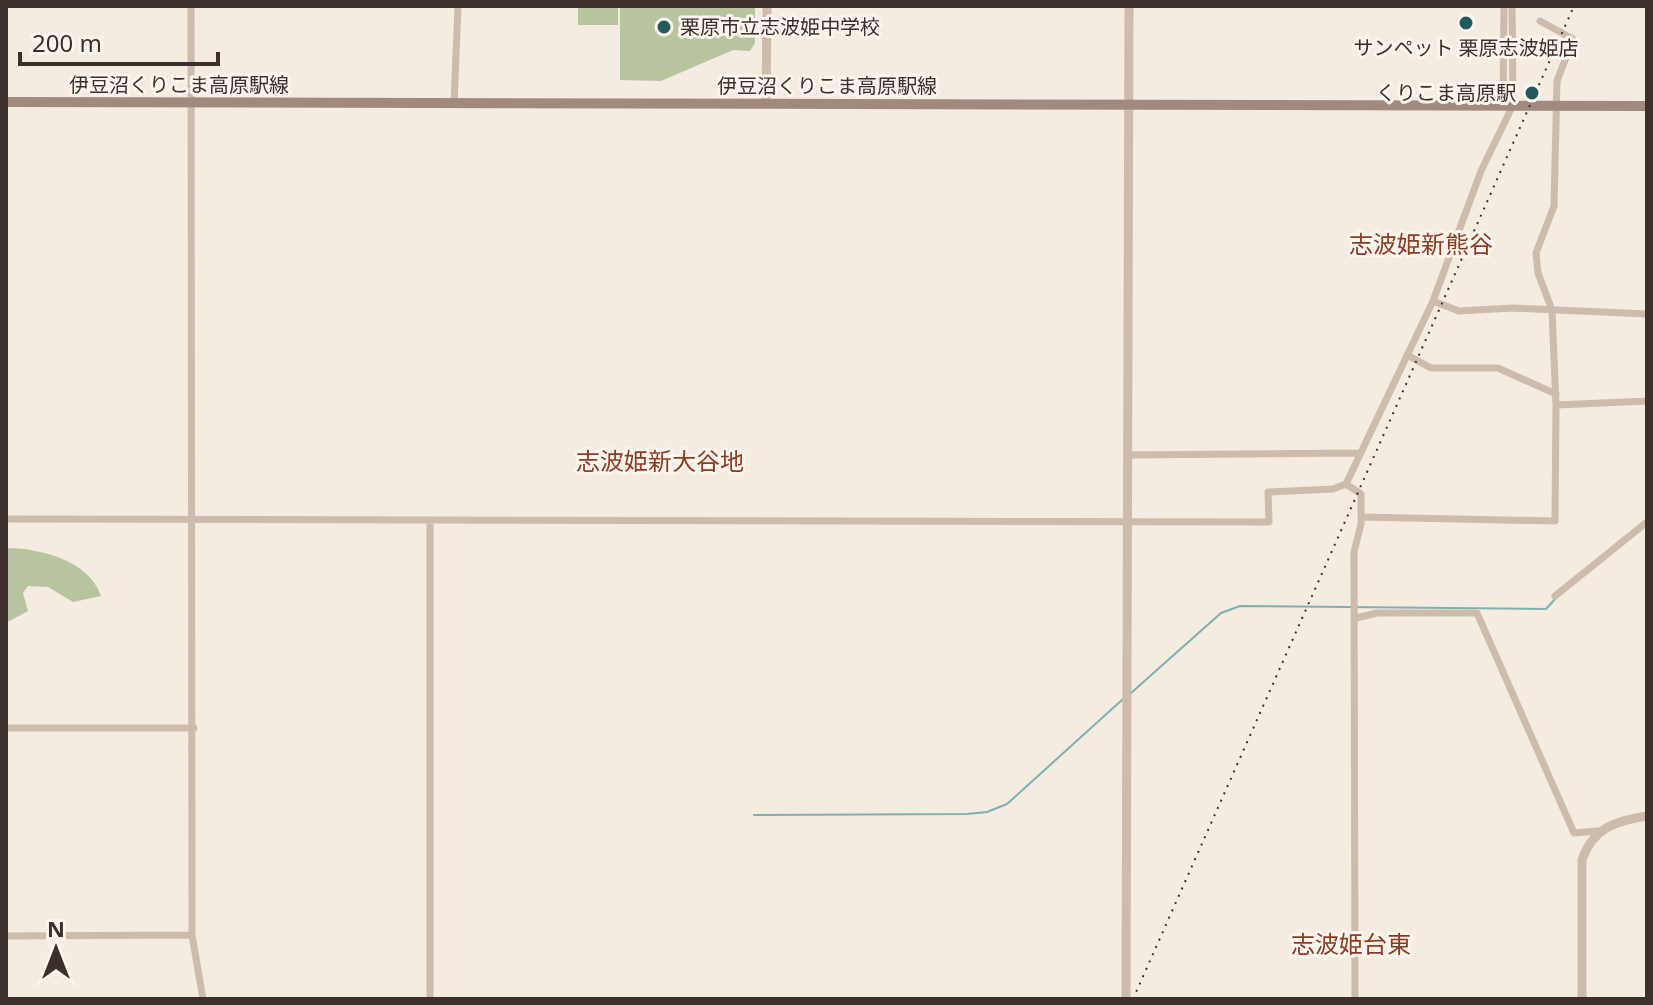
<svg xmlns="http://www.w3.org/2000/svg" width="1653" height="1005" font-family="'Noto Sans','Noto Sans JP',sans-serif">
  <rect width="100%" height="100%" fill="#f4ebe1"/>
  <path fill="#b8c4a0" d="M578,6H618V25H578Z
    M620,6H755V43L750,51L733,50L661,81L620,80Z
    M6,548C39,548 89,560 101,596L73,602L48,587L28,586L23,593L28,611L6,623Z"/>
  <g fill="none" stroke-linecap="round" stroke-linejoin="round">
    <path stroke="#7fb0b2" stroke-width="2" d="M1131,693L1221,613L1240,606L1546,609L1556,598
      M754,815L967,814L987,812L1007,804L1123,699"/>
    <path stroke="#cdbbac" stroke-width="7" d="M191,6L192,935L203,999
      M454,103L458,6
      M1503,105L1504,6
      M1433,301L1459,311L1512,308L1647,314
      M1407,355L1431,368H1498L1556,394
      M1556,405L1647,401
      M1127,455L1360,453
      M1346,484L1361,494V524L1354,552L1355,999
      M1361,517L1555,521L1556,405L1552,310L1538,273L1536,253L1554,206L1557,81L1573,39L1540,21
      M6,519L1269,522L1268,492L1333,489L1346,484L1433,301L1481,171L1513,105L1512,6
      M430,520V999
      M1555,596L1647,522
      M1356,618L1377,613H1477L1574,833L1598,831
      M6,728H194
      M6,936L192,935"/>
    <path stroke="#cdbbac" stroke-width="9" d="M766,104L767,6
      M1126,999L1129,6
      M1582,999V860C1593,828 1615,821 1647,816"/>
    <path stroke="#a18a7d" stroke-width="10" d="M6,102L1647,106"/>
    <path stroke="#3b302b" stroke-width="2" stroke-dasharray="2 6" stroke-linecap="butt" d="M1133,999L1574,6"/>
  </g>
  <g fill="#1f5a5e" stroke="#fbf5ee" stroke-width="3">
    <circle cx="1466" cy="23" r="8"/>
    <circle cx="664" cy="27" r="8"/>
    <circle cx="1532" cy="93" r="8"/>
  </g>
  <g text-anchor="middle" stroke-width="6" stroke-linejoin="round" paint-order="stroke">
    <g font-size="20" fill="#3b302b" stroke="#fbf5ee" text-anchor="start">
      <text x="680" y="34">栗原市立志波姫中学校</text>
      <text x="1466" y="55" text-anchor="middle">サンペット 栗原志波姫店</text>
      <text x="1516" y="100" text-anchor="end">くりこま高原駅</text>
    </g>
    <g font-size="20" fill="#3b302b" stroke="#fbf5ee">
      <text x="179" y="92">伊豆沼くりこま高原駅線</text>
      <text x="827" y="93">伊豆沼くりこま高原駅線</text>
    </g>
    <g font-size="24" fill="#8c3b22" stroke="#fbf5ee">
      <text x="1421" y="253">志波姫新熊谷</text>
      <text x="660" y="470">志波姫新大谷地</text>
      <text x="1351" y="953">志波姫台東</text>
    </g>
  </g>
  <rect width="1653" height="1005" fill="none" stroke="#3b302b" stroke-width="16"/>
  <g transform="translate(56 949)" stroke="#fbf5ee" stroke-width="6" paint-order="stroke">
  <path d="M0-6L14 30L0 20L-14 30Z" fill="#3b302b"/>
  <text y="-12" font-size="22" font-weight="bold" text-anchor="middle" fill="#3b302b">N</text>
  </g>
  <path d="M20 52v12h198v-12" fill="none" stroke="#3b302b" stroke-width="4"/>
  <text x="32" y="52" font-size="24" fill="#3b302b" stroke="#fbf5ee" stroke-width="6" paint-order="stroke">200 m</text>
</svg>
